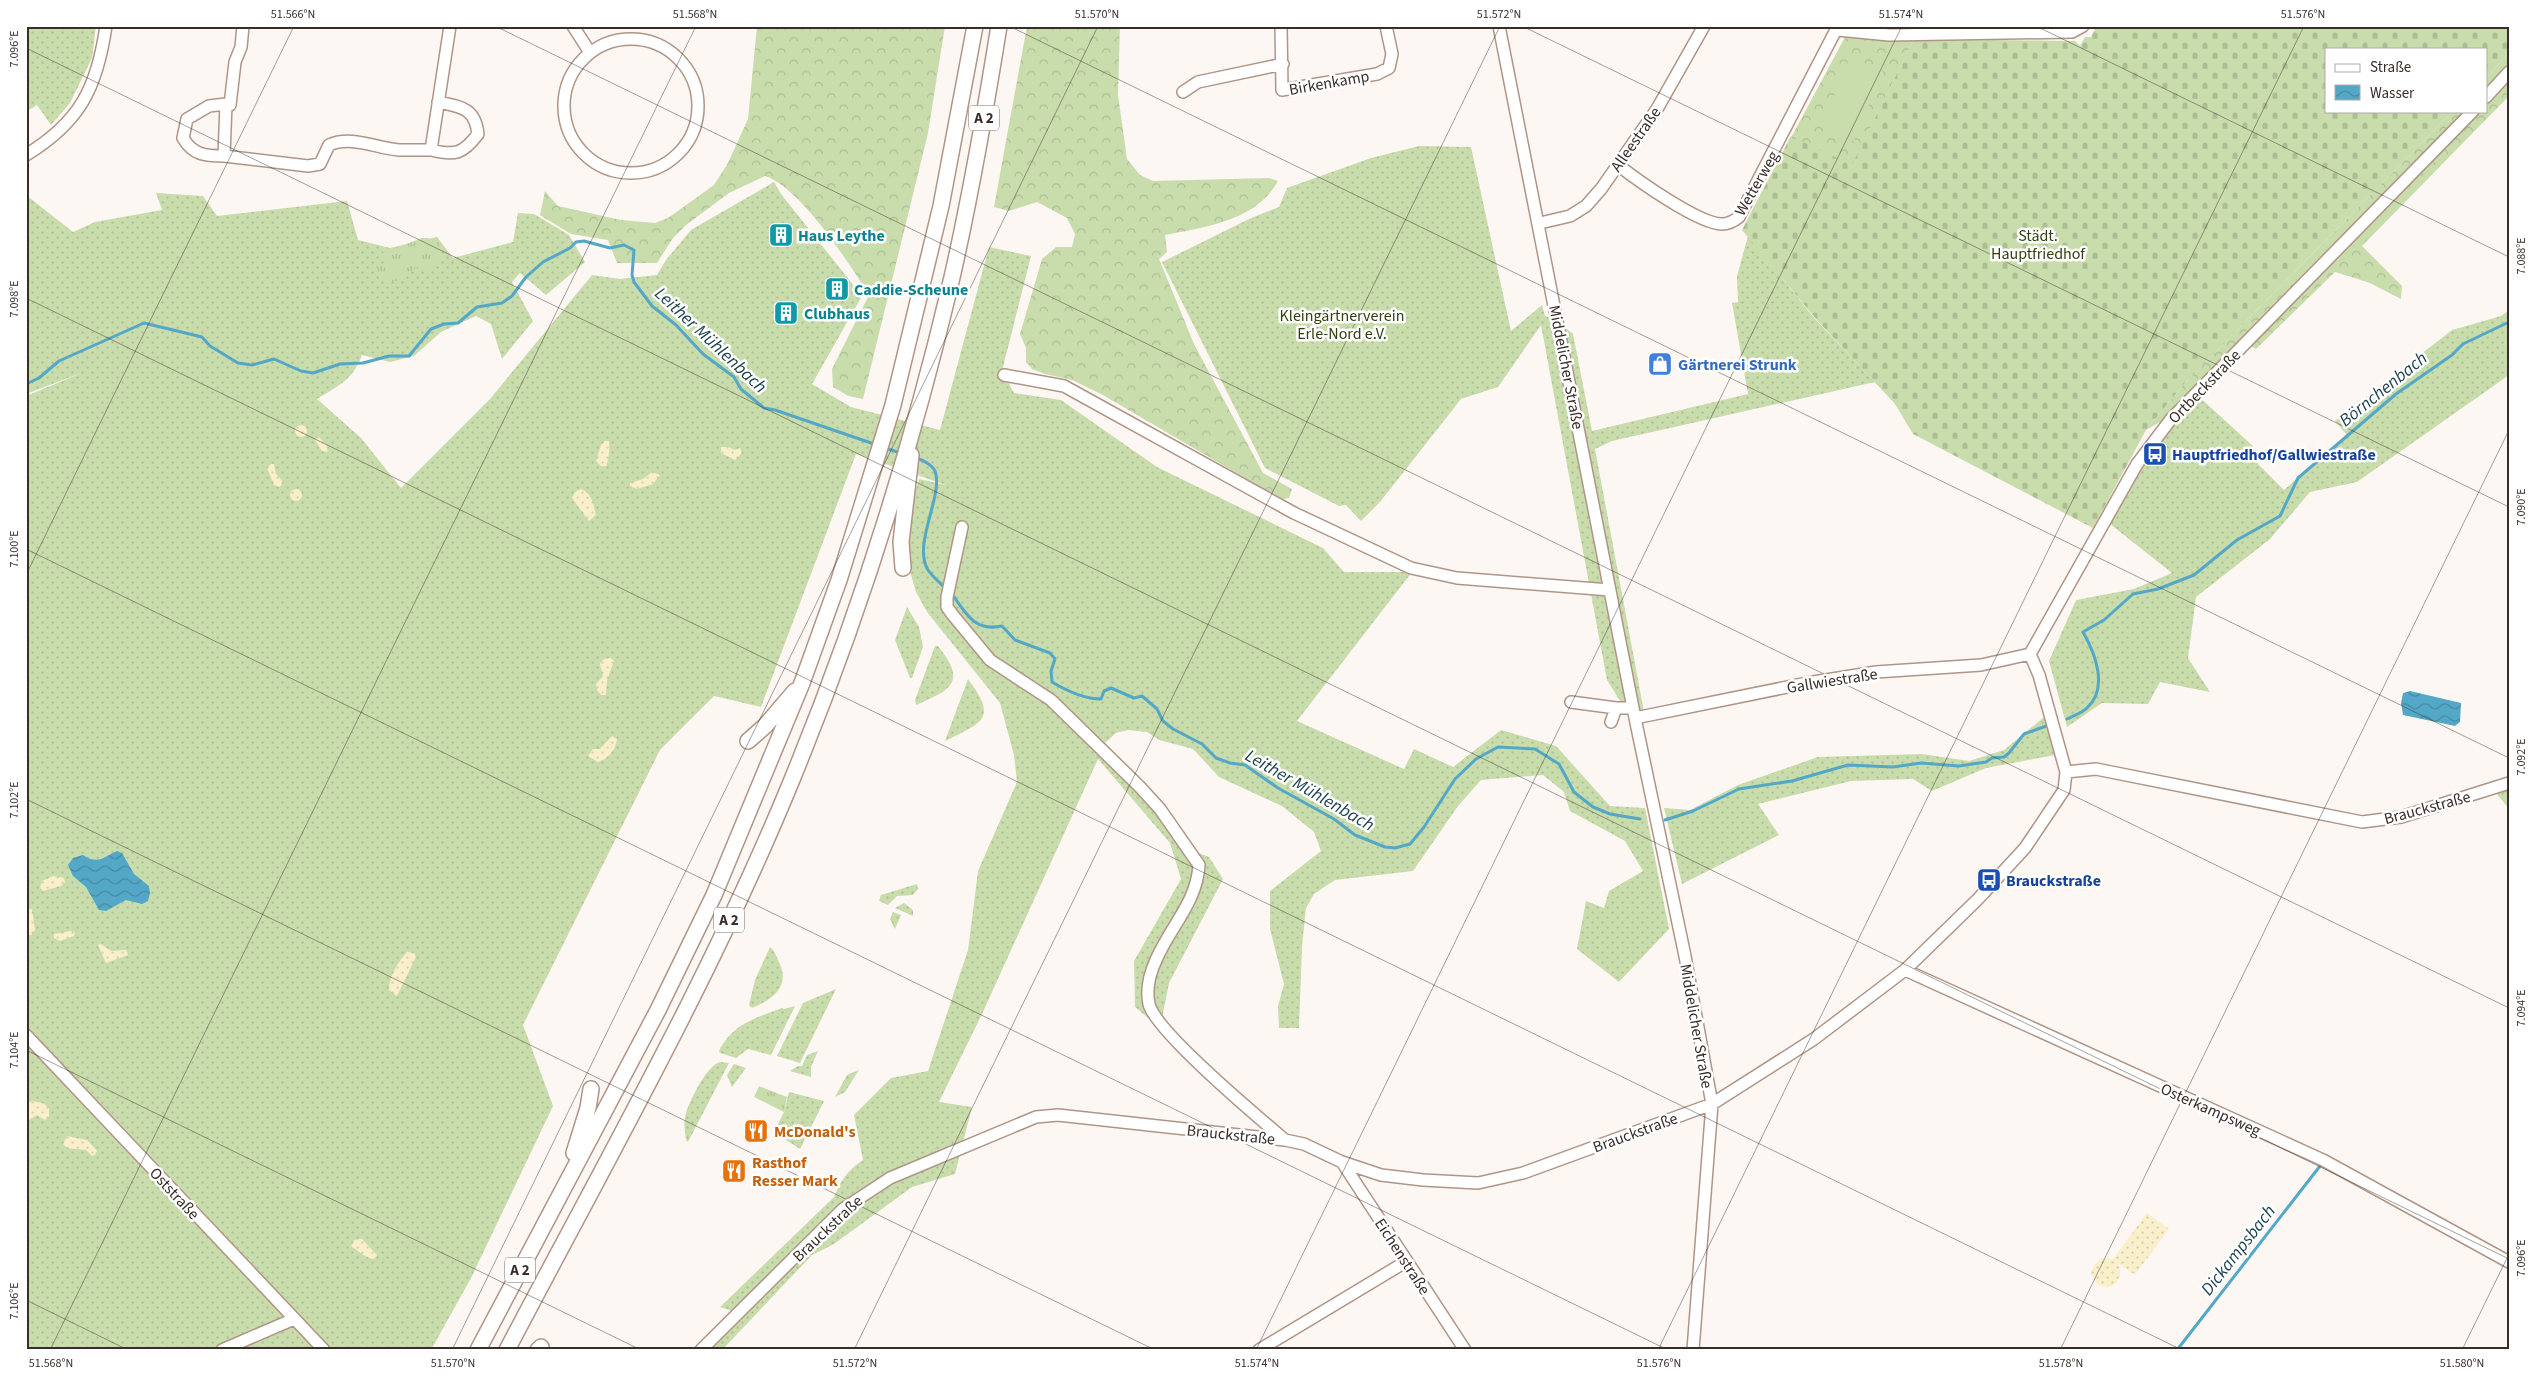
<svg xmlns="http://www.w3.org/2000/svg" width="2535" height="1376" font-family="'Source Sans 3',sans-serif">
  <defs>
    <pattern id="grass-dots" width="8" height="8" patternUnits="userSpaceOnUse" patternTransform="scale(1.25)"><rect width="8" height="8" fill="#c9dcac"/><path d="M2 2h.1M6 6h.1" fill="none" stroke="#adbd94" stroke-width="1.8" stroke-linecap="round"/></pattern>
    <pattern id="forest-crowns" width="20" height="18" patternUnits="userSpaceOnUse" patternTransform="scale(1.25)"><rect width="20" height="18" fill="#c9dcac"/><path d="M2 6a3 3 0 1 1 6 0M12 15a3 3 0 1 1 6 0" fill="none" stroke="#adbd94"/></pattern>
    <pattern id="sand-dots" width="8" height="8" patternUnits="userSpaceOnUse" patternTransform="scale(1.25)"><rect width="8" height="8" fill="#f9efca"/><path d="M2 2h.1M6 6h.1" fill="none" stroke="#d6cdae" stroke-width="1.8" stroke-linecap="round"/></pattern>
    <pattern id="cemetery-stones" width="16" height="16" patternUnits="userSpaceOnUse" patternTransform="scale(1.25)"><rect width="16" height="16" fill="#c9dcac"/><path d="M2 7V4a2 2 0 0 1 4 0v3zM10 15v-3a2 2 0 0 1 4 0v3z" fill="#adbd94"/></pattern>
    <pattern id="park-tufts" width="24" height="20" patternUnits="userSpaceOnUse" patternTransform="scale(1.25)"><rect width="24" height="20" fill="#c9dcac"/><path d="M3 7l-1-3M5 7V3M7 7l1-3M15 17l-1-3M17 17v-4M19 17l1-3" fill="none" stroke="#adbd94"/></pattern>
    <pattern id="water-waves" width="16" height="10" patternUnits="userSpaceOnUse" patternTransform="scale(1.25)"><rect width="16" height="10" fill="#54a8c7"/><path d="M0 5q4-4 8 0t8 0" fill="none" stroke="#4789a2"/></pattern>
  </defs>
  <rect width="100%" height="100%" fill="#fdf7f4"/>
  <path fill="url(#grass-dots)" d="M26,26H96L92,58L70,103L51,125L37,105L26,112Z
    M1419,146L1471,147L1511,331L1542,305L1545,316L1555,319L1573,334L1592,431L1748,394L1732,303L1738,302L1737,276L1748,236L1815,319L1875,382L1612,441L1595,449L1644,712L1625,709L1607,680L1541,325L1498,387L1461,399L1380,502L1361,521L1346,505L1339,506L1265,468L1162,262L1251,218L1279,207L1287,188L1371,158Z
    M774,182L781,194L862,296L812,384L851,407L940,430L989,247L1031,256L1002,371L1014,393L1061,400L1157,467L1323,548L1344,572H1412L1297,721L1404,769L1414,749L1453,767L1501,730L1556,746L1610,806L1645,808L1669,929L1619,982L1577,949L1586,901L1604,908L1609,891L1643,871L1625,841L1570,811L1564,792L1543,775L1481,780L1458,806L1413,871L1335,880L1314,894L1306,908L1302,946L1299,1028H1279L1278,1006L1284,984L1270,929V891L1321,851L1314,832L1282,806L1219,777L1193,749L1159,740L1147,732L1128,730L1116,733L1105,743L1146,784L1199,853L1209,857L1223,879L1169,983L1160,1028L1135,1007L1134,961L1181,879L1170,843L1098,759L982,1014L939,1102L972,1107L955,1174L912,1187L834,1244L812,1255L722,1350H702L738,1313L720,1307L834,1197C841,1180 847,1171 863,1160L854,1115L891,1078L928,1071L968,950L978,871L1017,782L1014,755L1000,703L927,612L916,592L907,561L911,506L919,479L946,485L856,454L761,707L714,696L660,750L523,1025L553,1106L471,1278L431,1350H26V396L84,372L26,394V195L73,232L95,222L162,210L156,193L203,196L217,216L347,201L358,240L390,248L437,237L453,258L513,242L518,213L534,214L569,235L585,262L546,295L520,273L512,282L533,321L502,359L491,324L476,316L441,332L414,356L390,362L362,355C352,381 339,385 317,399L361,438L401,488L490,399L592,275L620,279L657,275L666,260L691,230Z
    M2509,310V375L2357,482L2310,492L2270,539L2196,597L2188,658L2210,692L2160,682L2148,704L2102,703L2067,727L2049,661L2076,600L2134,589L2172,573L2105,520L2137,464L2197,395L2253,446L2258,464L2284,490L2347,435L2335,421L2452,330L2501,316Z
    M907,607L919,627L923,647L912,678H910L895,640Z
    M935,646H938C968,683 950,690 916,705L915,700Z
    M968,679C998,719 983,722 945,741Z
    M2049,713L2060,754L1986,768L1932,791L1913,779L1851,781L1758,804L1779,835L1682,884L1664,808L1690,810L1738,785L1818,757L1922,754L1969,761L2004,750Z
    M917,884L918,889L913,895L897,896L888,905L879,901L881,895Z
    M904,903L913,910V916L895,908Z
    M893,912L901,915L895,929L890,919Z
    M770,947C775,951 777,958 780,964C790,988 771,1000 752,1008L749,1005L755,980Z
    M836,989L800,1063L777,1056L803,1003Z
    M795,1006L771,1055L748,1049L736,1058L720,1053L719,1051C732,1024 756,1018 782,1008L784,1009Z
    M818,1051L811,1067V1077L790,1071L798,1066H802L807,1055Z
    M720,1062L729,1063L688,1142L686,1140C685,1131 683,1122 686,1113C690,1100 707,1065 720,1062Z
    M734,1064L746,1068L732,1087L727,1075Z
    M859,1070L845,1092L835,1097L847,1075Z
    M789,1092L824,1101L800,1149L774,1132L784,1112Z"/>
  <path fill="url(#forest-crowns)" d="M757,26H945L928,133L863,399L848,396L833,387L832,369L869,295C849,263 800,187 765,176L729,193L686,225L673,238L657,263H617L608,240L571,234L540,215L545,191L558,206L621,220L655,223L668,218L714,185L728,163L748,119Z
    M1027,26H1120L1118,95L1127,159L1140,175L1153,181L1269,178L1278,181C1256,221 1205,227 1165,235L1167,252L1159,259L1194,344L1263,473L1292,489L1289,498L1283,499L1257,485L1101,394L1072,380L1045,374L1032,369L1026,362V348L1020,334L1042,259L1056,247H1072L1075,234L1067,218L1037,202L1009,211L994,207Z
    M1845,37L1914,39L1852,166L1747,220Z
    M2509,53L2508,97L2362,246L2402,286L2401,299L2370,283L2335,272L2256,349L2248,345L2169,417L2146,430L2184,384L2453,111H2486V78Z
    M2509,783V809L2493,789Z"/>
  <path fill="url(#sand-dots)" d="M295 431a6 6 0 1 1 12 0a6 6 0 1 1-12 0Z
    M318,436L328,447L327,452L322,451L315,440Z
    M605,441H609C610,449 609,459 606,466H601L596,461L601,445Z
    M721,447H729L734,450L740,448L742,453L735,460L721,453Z
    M271,464H274L276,474L283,482L280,487L274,485L267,468Z
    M652,472L660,475L653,484L637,489L630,486V483L643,479Z
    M581,489C593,494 593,505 596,515L589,521L572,498L575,492Z
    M290 495a6 6 0 1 1 12 0a6 6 0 1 1-12 0Z
    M611,658L614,661L607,680L606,695H601L597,690L596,684L603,676L600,664L604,659Z
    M612,736L617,739C616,750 608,759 598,762L588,756L593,749H600Z
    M53,876L64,878L65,882L61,886L43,891L40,887L42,881Z
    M26,909H32L35,930L31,935L26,934Z
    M71,931L75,932L74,936L60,941L54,938V934Z
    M101,944L111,951L126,950L128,955L106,963L98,945Z
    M407,952L414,953L416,957L397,996L389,990C389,976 398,962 407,952Z
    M32,1101L43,1103L49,1108V1117L45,1120L37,1115L29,1120L27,1119L26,1104Z
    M67,1136L87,1140L97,1151L95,1155L92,1156L86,1150L67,1148L63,1144Z
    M2147,1213L2169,1229L2135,1275L2118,1263C2123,1274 2120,1283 2108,1287L2097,1284L2091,1273L2094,1265L2102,1258L2113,1259Z
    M362,1239L377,1255L374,1259L368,1258L351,1246L354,1240Z"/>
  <path fill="url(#cemetery-stones)" d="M2096,26H2509V53L2486,78V49H2326V111H2453L2184,384L2146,430L2093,528L1913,434L1895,404L1816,319L1742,230L1791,136L1852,165L1914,39L2075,41L2080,46L2085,37H2091Z"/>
  <path fill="url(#park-tufts)" d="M422,238H428L439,243L443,255C438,269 430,272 417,267C407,276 392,289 380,277L377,271L380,266L385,262L378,255Z
    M759,1086L787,1097L784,1112L754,1097Z"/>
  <path fill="#c9dcac" d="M1850,57L1883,71L1854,141L1821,128Z"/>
  <path fill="url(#water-waves)" d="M2410,691L2461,703L2460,722L2455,726L2403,715L2401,703L2403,693Z
    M117,851L122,853L134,874L149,886L150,893L148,901L142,904L126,900L106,911L99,910L86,887L73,876L68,865L73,858L83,855C98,865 104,857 117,851Z"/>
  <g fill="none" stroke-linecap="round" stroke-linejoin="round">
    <path stroke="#54a8c7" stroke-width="3" d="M26,384L39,378L59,361L144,323L202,337L210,346L238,363L252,365L274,359L301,371L313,373L340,364L363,363L389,356H409L431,329L444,324L458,323L477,307L502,303L512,296L526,277L543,262L570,248L576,242L584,241L610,248L624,245L634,250L632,275L634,282L652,306L676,325L703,354L734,377L741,389L764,408L775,410L877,445
      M885,448L901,453
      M916,458C923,460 932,465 935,471C944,495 912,544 928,570C932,576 939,582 944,587
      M952,594C966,614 975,632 1002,626L1015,640L1050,653L1055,659L1051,671L1052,682C1067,691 1084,699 1101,699L1104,691L1111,688L1134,698L1142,696L1157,709L1163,721L1173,729L1202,744L1216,758L1230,763L1245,765L1278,788L1334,819L1355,835L1385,847L1395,848L1410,844L1424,827L1455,779L1476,759L1498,747L1535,749L1559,764L1574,792L1593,807L1610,814L1640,819
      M2067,719C2073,716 2082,713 2087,708C2109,688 2095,653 2083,632L2104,620L2133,594L2158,589L2194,575L2237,540L2280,516L2298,478L2396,394L2452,355L2463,344L2509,322
      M1665,820L1693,811L1739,789L1792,781L1848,765L1893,767L1921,763L1959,766L1986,762L1992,758L2004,757L2009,753L2024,734L2049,725
      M2177,1350L2320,1166"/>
    <defs>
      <path id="minor" d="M243,26L241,47L235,62L230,105L226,104L224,156L308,166L320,164L329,145C351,135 376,148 399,150C409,150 420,150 431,150L450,26
        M573,26L589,51
        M1281,26L1282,90L1377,74L1389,68L1392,54L1386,26
        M1499,26L1635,718L1685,956L1712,1104L1693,1350
        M1838,30L1889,35L2072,32L2083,26
        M564 106a67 67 0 1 1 134 0a67 67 0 1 1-134 0Z
        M1183,92L1198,82L1283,64
        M2486,97L2509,72
        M431,150C455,156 463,154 478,134C475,108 462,107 438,102
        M26,155C80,122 97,88 106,26
        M224,156C205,156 193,155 183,138L187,119L209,106L226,104
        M1618,165C1637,180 1699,224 1722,224C1729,224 1734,221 1739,217L1838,26
        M1540,223L1570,216L1586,206L1601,189L1657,109L1704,26
        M1004,375L1064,386L1294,513L1411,568L1457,578L1610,590
        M962,527L947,597V607L952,614L990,660L1051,700L1140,787L1160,809L1199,865C1197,902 1170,927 1156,960C1150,973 1146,990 1149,1004C1155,1031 1259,1118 1285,1140
        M2030,654L2137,464L2171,419L2473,111
        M1571,702L1616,708H1633
        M1635,718L1807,683L1876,672L1981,665L2030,654
        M1611,722L1616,708
        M2066,772L2096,769L2362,822L2401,817L2509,783
        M1905,970L2323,1160L2509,1262
        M26,1035L324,1350
        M1342,1162L1465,1350
        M222,1350L294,1319
        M701,1350L843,1209L890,1178L1036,1117L1058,1115L1285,1140L1304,1144L1342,1162L1381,1175L1423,1180L1478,1183L1523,1173L1712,1104L1814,1039L1905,970L1977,900L2025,848L2064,790L2066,772L2039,675L2030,654
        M1259,1350L1407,1261"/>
      <path id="highway" d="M903,568L901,542L911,455
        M748,741L765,726L795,691
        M574,1153L588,1108L591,1089
        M478,1350L658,1010L714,895L802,683L839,580L893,405L941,206L975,26
        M507,1350C605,1163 711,977 791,782C857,622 910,454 950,286C970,200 985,113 999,26
        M538,1350L541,1347"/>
    </defs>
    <use href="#minor" stroke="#b09587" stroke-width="14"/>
    <use href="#highway" stroke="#b09587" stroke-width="18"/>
    <use href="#minor" stroke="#fff" stroke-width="11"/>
    <use href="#highway" stroke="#fff" stroke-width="15"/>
  </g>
  <path fill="none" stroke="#382d28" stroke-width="1" stroke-opacity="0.45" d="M495,26L2509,1008M1009,26L2509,758M1522,26L2509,507M2036,26L2509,257M26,48L2509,1259M26,298L2182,1350M26,549L1668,1350M26,575L294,26M26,799L1155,1350M26,1050L641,1350M26,1300L128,1350M50,1350L696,26M452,1350L1098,26M854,1350L1500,26M1256,1350L1902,26M1658,1350L2304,26M2060,1350L2509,430M2462,1350L2509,1254"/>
  <defs>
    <symbol id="building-square" viewBox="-11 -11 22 22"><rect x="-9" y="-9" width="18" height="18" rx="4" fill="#0f9aa8" stroke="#fff"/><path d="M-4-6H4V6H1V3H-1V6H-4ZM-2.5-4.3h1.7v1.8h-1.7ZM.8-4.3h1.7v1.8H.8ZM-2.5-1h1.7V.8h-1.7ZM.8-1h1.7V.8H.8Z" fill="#fff"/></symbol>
    <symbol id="shop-square" viewBox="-11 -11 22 22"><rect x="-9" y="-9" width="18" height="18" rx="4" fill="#3f7fe0" stroke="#fff"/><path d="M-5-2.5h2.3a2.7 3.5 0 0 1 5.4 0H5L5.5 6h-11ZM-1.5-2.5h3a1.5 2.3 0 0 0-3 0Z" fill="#fff"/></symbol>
    <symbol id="bus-square" viewBox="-11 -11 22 22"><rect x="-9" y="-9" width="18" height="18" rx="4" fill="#1a4fb4" stroke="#fff"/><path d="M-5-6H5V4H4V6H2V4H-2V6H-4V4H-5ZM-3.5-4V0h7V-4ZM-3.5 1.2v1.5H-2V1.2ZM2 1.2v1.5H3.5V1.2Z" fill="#fff"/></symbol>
    <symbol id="restaurant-square" viewBox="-11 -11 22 22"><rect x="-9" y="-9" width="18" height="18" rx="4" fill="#e8710a" stroke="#fff"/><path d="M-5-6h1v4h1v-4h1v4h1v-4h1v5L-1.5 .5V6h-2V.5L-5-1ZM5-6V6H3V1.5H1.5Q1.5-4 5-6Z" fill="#fff"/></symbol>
  </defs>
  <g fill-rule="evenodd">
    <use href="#building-square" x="767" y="221" width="28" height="28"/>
    <use href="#building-square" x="823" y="275" width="28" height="28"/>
    <use href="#building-square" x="772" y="299" width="28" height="28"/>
    <use href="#shop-square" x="1646" y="350" width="28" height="28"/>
    <use href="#bus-square" x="2141" y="440" width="28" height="28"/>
    <use href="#bus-square" x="1975" y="866" width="28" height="28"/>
    <use href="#restaurant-square" x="742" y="1117" width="28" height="28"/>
    <use href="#restaurant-square" x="720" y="1157" width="28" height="28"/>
  </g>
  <g text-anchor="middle" stroke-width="5" stroke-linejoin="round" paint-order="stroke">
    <g fill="#fff" stroke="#746c68" stroke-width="1">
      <rect x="969" y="105.5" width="30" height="25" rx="4"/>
      <rect x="714" y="907.5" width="30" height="25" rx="4"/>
      <rect x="505" y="1257.5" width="30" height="25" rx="4"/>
    </g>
    <g font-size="15" font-weight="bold" fill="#382d28">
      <text x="984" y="123">A 2</text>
      <text x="729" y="925">A 2</text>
      <text x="520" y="1275">A 2</text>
    </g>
    <g font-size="16" fill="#382d28" stroke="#fff">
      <text transform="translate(1329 82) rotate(-10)" y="6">Birkenkamp</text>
      <text transform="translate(1635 139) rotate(-55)" y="6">Alleestraße</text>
      <text transform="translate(1756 183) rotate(-60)" y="6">Wetterweg</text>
      <text transform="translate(1567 367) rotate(79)" y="6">Middelicher Straße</text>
      <text transform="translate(2204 386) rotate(-46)" y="6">Ortbeckstraße</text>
      <text transform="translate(1832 680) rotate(-9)" y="6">Gallwiestraße</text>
      <text transform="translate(2427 807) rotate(-15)" y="6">Brauckstraße</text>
      <text transform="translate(1697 1026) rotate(80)" y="6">Middelicher Straße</text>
      <text transform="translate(2211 1109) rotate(24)" y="6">Osterkampsweg</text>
      <text transform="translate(1635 1132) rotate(-20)" y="6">Brauckstraße</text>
      <text transform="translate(1231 1134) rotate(6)" y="6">Brauckstraße</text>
      <text transform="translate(175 1193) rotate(47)" y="6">Oststraße</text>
      <text transform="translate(827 1228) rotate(-43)" y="6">Brauckstraße</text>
      <text transform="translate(1403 1256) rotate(57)" y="6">Eichenstraße</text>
    </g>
    <g font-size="16" font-weight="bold" fill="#0d838f" stroke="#fff" text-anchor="start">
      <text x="798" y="241">Haus Leythe</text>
      <text x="854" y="295">Caddie-Scheune</text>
      <text x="804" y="319">Clubhaus</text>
    </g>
    <g font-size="16" fill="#324111" stroke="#fff">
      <text x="2038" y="241">Städt.<tspan x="2038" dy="18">Hauptfriedhof</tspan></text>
      <text x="1342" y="321">Kleingärtnerverein<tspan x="1342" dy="18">Erle-Nord e.V.</tspan></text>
    </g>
    <g font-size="16" font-weight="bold" fill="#366cbe" stroke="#fff" text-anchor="start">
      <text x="1678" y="370">Gärtnerei Strunk</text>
    </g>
    <g font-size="16" font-weight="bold" fill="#164399" stroke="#fff" text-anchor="start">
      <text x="2172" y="460">Hauptfriedhof/Gallwiestraße</text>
      <text x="2006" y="886">Brauckstraße</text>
    </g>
    <g font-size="16" font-weight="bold" fill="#c56008" stroke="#fff" text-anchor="start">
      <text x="774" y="1137">McDonald's</text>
      <text x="752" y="1168">Rasthof<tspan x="752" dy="18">Resser Mark</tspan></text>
    </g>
    <g font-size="18" font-style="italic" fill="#1d4350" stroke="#fff">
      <text transform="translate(711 340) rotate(43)" y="6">Leither Mühlenbach</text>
      <text transform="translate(2383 389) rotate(-39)" y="6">Börnchenbach</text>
      <text transform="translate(1310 790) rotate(30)" y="6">Leither Mühlenbach</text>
      <text transform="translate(2238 1250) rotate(-52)" y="6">Dickampsbach</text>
    </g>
  </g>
  <rect width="2535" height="1376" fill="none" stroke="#ffffff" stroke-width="55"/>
  <rect x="2325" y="48" width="162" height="65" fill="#ffffff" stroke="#afaba9"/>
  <rect x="2335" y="64" width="25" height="8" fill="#ffffff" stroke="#afaba9"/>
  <text x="2370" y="72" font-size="15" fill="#382d28">Straße</text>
  <rect x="2335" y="85" width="25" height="15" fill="url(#water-waves)" stroke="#afaba9"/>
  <text x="2370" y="98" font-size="15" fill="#382d28">Wasser</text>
  <rect x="28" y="28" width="2480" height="1320" fill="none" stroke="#382d28" stroke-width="2"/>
  <g font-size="12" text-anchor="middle" fill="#382d28">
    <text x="293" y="18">51.566°N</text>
    <text x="695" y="18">51.568°N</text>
    <text x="1097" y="18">51.570°N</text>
    <text x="1499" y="18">51.572°N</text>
    <text x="1901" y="18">51.574°N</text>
    <text x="2303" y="18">51.576°N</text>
    <text transform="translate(14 49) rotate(-90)" y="4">7.096°E</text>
    <text transform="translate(2521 256) rotate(-90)" y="4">7.088°E</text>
    <text transform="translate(14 299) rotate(-90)" y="4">7.098°E</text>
    <text transform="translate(2521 507) rotate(-90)" y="4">7.090°E</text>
    <text transform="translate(14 549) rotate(-90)" y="4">7.100°E</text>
    <text transform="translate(2521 757) rotate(-90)" y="4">7.092°E</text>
    <text transform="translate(14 800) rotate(-90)" y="4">7.102°E</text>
    <text transform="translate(2521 1008) rotate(-90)" y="4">7.094°E</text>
    <text transform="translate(14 1050) rotate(-90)" y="4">7.104°E</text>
    <text transform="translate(2521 1258) rotate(-90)" y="4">7.096°E</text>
    <text transform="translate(14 1301) rotate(-90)" y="4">7.106°E</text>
    <text x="51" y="1367">51.568°N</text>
    <text x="453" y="1367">51.570°N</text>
    <text x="855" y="1367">51.572°N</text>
    <text x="1257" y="1367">51.574°N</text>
    <text x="1659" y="1367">51.576°N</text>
    <text x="2061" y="1367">51.578°N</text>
    <text x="2462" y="1367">51.580°N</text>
  </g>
</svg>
